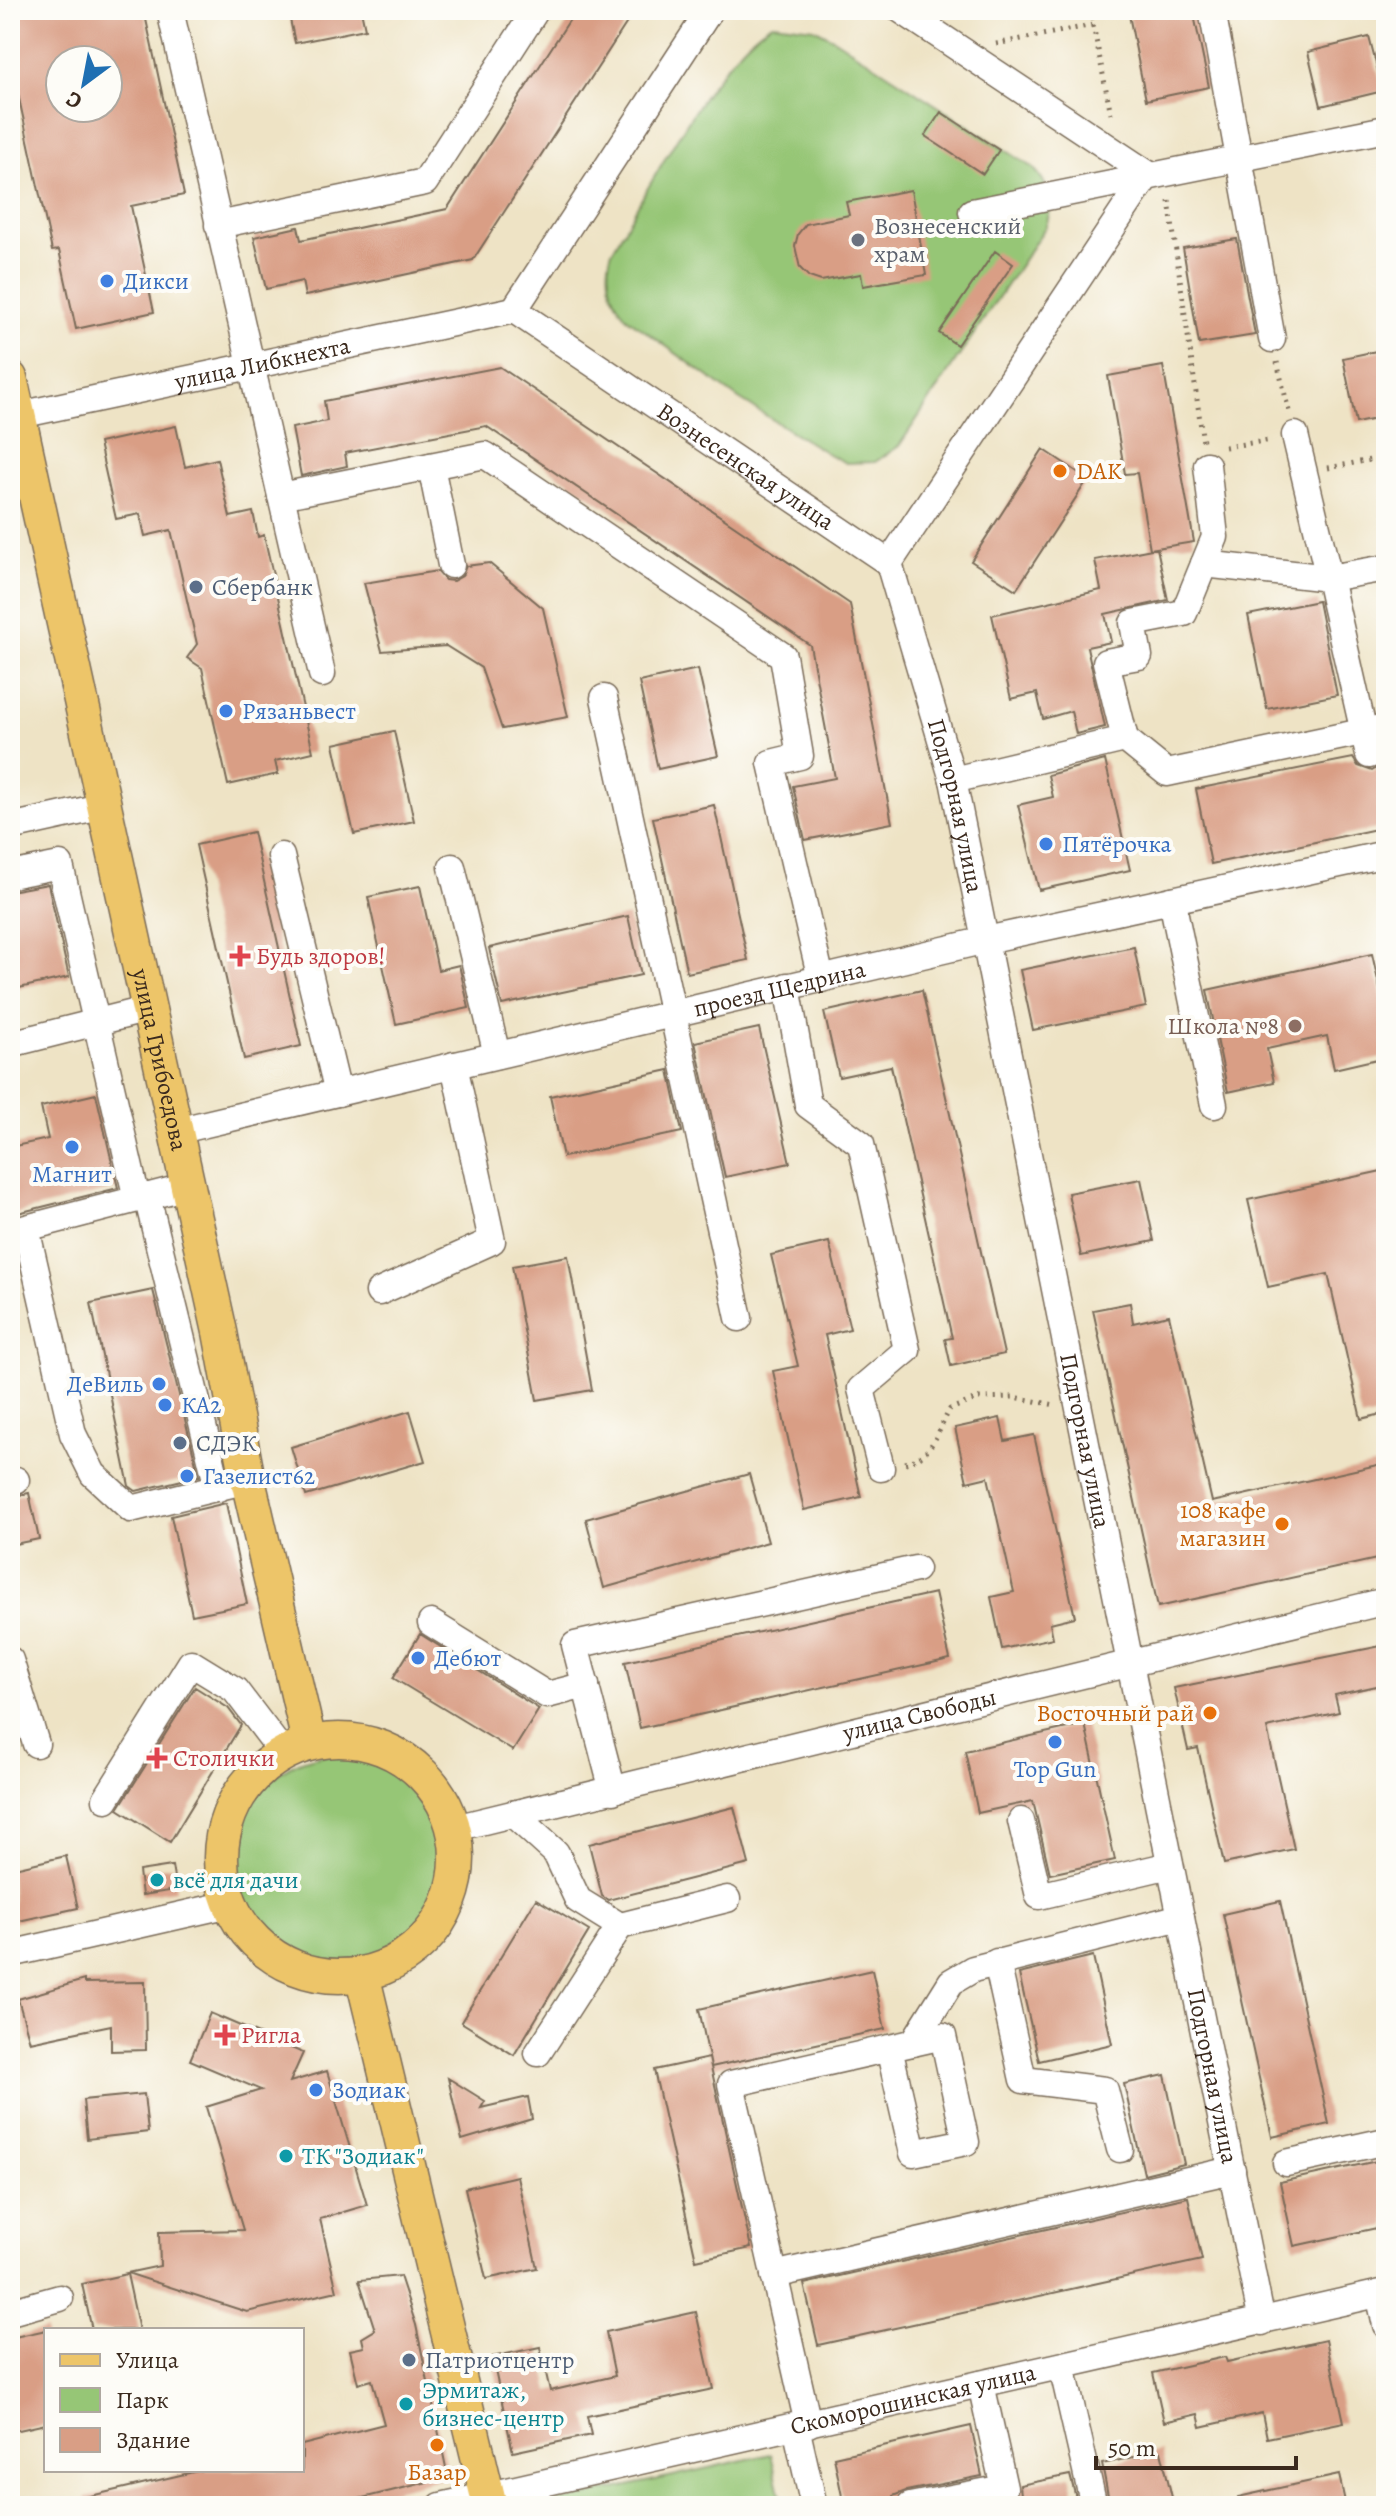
<svg xmlns="http://www.w3.org/2000/svg" width="1396" height="2516" font-family="Alegreya,serif">
  <rect width="100%" height="100%" fill="#fdfcf7"/>
  <filter id="ink" filterUnits="userSpaceOnUse"><feTurbulence type="fractalNoise" baseFrequency=".0125" numOctaves="2"/><feDisplacementMap in="SourceGraphic" scale="16" xChannelSelector="R" yChannelSelector="G"/><feConvolveMatrix kernelMatrix="1 2 1 2 8 2 1 2 1" color-interpolation-filters="sRGB"/></filter>
  <filter id="wash" filterUnits="userSpaceOnUse"><feTurbulence type="fractalNoise" baseFrequency=".006" numOctaves="4" result="noise"/><feDisplacementMap in="SourceGraphic" scale="32" xChannelSelector="R" yChannelSelector="G"/><feGaussianBlur stdDeviation="1.8" result="paint"/><feColorMatrix in="noise" values="0 0 0 0 0 0 0 0 0 0 0 0 0 0 0 0 0 1.4 0 .05"/><feComposite in="paint" operator="in"/></filter>
  <g filter="url(#wash)">
    <rect width="100%" height="100%" fill="#eee3c5"/>
    <path fill="#96c676" stroke="#68784a" stroke-width="2" d="M773,23L814,28L833,38L1033,168C1050,184 1053,205 1046,226L899,446L875,462L846,463L830,455L739,399L626,317C610,296 604,276 612,251C643,198 722,46 773,23Z
      M235 1858a104 104 0 1 1 208 0a104 104 0 1 1-208 0Z
      M771,2454L783,2506H539Z"/>
    <g id="blocks">
      <path fill="#d99e85" fill-rule="evenodd" d="M10,10H144L184,195L131,206L154,312L76,329L59,250L52,251L10,57ZM60,60H108V108H60Z
        M288,10H361L365,29L295,43Z
        M576,10H635L473,260L305,296L302,281L266,289L254,237L298,227L301,240L447,209Z
        M1128,10H1193L1209,87L1146,100Z
        M1369,37L1383,91L1321,106L1308,52Z
        M941,112L999,150L983,174L925,136Z
        M911,190L926,275L863,286L861,274L821,281L809,277L800,268L795,246L798,234L806,224L849,215L846,202Z
        M1237,239L1255,335L1199,344L1183,248Z
        M995,251L1013,264L957,345L939,333Z
        M1386,349V417L1356,423L1343,358Z
        M1163,366L1194,542L1150,549L1137,473L1125,474L1108,376Z
        M500,367L850,604L892,823L805,840L793,786L835,778L810,645L486,426L345,453L347,466L301,476L292,428L327,421L324,401Z
        M176,426L185,467L217,459L230,517L253,512L258,537L264,535L313,752L275,761L278,774L228,785L202,668L187,658L197,644L171,530L145,536L140,514L116,519L99,443Z
        M1043,449L1088,479L1016,590L971,561Z
        M1157,548L1168,600L1105,614L1111,642L1087,647L1105,727L1076,734L1071,711L1043,719L1037,693L1011,699L992,615L1101,590L1095,560Z
        M489,563L543,608L568,717L502,729L481,668L446,646L382,651L364,583L437,571L445,580L453,581L462,576L466,566Z
        M1318,601L1337,695L1267,709L1248,615Z
        M698,669L718,756L658,769L639,682Z
        M394,731L414,821L354,834L334,744Z
        M1386,751V827L1211,864L1196,789L1353,758L1358,766L1372,771L1380,766Z
        M1105,760L1130,870L1039,890L1018,805L1053,797L1048,775Z
        M714,805L748,960L687,973L653,818Z
        M253,832L301,1046L244,1059L196,845Z
        M48,884L69,977L10,990V891Z
        M420,886L438,970L459,965L469,1008L396,1024L368,897Z
        M628,916L641,975L502,1005L489,948Z
        M1134,947L1146,1007L1033,1030L1020,970Z
        M1372,954L1386,1016V1057L1334,1069L1327,1036L1267,1049L1274,1082L1228,1092L1207,990Z
        M922,990L1004,1354L951,1366L945,1339L952,1338L891,1066L839,1077L824,1012Z
        M759,1028L790,1163L725,1177L695,1042Z
        M669,1070L682,1132L563,1157L550,1096Z
        M96,1094L118,1188L10,1215V1147L48,1139L41,1107Z
        M1386,1170V1413L1361,1419L1328,1274L1268,1287L1248,1200Z
        M1141,1179L1154,1241L1081,1256L1068,1193Z
        M829,1242L850,1329L825,1335L861,1497L804,1510L773,1371L798,1366L771,1255Z
        M568,1256L592,1390L537,1400L512,1266Z
        M153,1290L199,1476L136,1491L129,1486L91,1303Z
        M1130,1303L1133,1323L1169,1315L1212,1502L1386,1463V1557L1158,1607L1093,1310Z
        M410,1411L425,1461L306,1496L291,1447Z
        M1000,1418L1005,1441L1034,1435L1075,1617L1050,1623L1053,1638L1002,1649L991,1597L1014,1592L988,1477L967,1482L955,1428Z
        M749,1474L768,1542L604,1588L586,1519Z
        M29,1493L39,1539L10,1545V1497Z
        M226,1503L247,1604L192,1615L171,1516Z
        M935,1593L950,1659L640,1728L625,1662Z
        M420,1634L539,1709L513,1751L393,1678Z
        M1386,1645V1684L1335,1695L1339,1712L1267,1728L1294,1849L1224,1864L1198,1748L1188,1750L1174,1688Z
        M195,1687L228,1708L241,1725L170,1842L118,1809Z
        M1085,1724L1115,1860L1050,1874L1033,1801L978,1813L965,1751Z
        M734,1807L749,1864L608,1900L602,1896L589,1844Z
        M66,1856L78,1908L14,1922L10,1869Z
        M172,1866L176,1890L142,1895L139,1871Z
        M536,1899L589,1931L514,2055L461,2022Z
        M1280,1901L1329,2124L1272,2137L1223,1914Z
        M1093,1956L1112,2044L1039,2061L1019,1974Z
        M872,1970L885,2029L711,2067L699,2009Z
        M84,1980V1983L145,1982L146,2050L111,2051V2025L30,2042L18,1999Z
        M210,2013L303,2053L290,2082L327,2071L367,2205L320,2219L337,2291L247,2312L127,2273L160,2266L159,2232L243,2230L206,2107L261,2090L190,2060Z
        M709,2058L751,2248L696,2260L654,2070Z
        M1165,2075L1184,2164L1144,2174L1124,2084Z
        M448,2078L485,2101L481,2108L528,2097L532,2119L462,2140Z
        M144,2094L148,2132L87,2139L83,2100Z
        M1386,2159V2226L1294,2246L1280,2182Z
        M517,2176L537,2268L486,2279L465,2188Z
        M1188,2197L1202,2260L818,2345L804,2284Z
        M127,2274L139,2330H92L82,2284Z
        M400,2276L416,2325L448,2477L330,2506H87L86,2497L202,2470H302V2445L384,2424L372,2380L358,2384L350,2350L364,2347L362,2338L375,2330L359,2280Z
        M696,2312L713,2389L587,2416L591,2435L513,2452L492,2357L540,2347L550,2391L615,2376L606,2332Z
        M46,2330V2424L10,2432V2338Z
        M1326,2340L1344,2422L1267,2438L1262,2413L1201,2427L1198,2414L1164,2422L1153,2373L1225,2357L1227,2362Z
        M971,2426L982,2476L906,2491L893,2496L894,2506H844L834,2457Z
        M1161,2451L1174,2506H1110L1102,2464Z
        M1070,2475L1078,2506H1022L1020,2485Z
        M1339,2475L1346,2506H1239L1238,2497Z"/>
    </g>
  </g>
  <g filter="url(#ink)">
    <use href="#blocks" fill-opacity="0" stroke="#7a6b58" stroke-width="2"/>
    <g fill="none" stroke-linecap="round" stroke-linejoin="round">
      <defs>
        <g id="minor">
          <path d="M170,10L281,496L485,455L783,656L800,756L771,763L821,979"/>
          <path id="s1" d="M710,10L514,310L889,563L1148,174"/>
          <path d="M901,10L1148,174"/>
          <path d="M1212,10L1272,339"/>
          <path d="M972,212L1386,129"/>
          <path d="M218,225L425,182L536,10"/>
          <path id="s2" d="M10,417L514,310"/>
          <path d="M1295,435L1329,578L1386,568"/>
          <path d="M431,466L451,565"/>
          <path d="M281,496L322,674"/>
          <path id="s3" d="M889,563L953,780L1262,2322"/>
          <path d="M1204,564L1329,578L1369,755"/>
          <path d="M604,698L739,1318"/>
          <path d="M1125,739L1167,773L1386,727"/>
          <path d="M953,780L1125,739L1106,662L1139,656L1133,623L1184,613L1215,537L1207,465"/>
          <path d="M10,827L105,806"/>
          <path d="M281,856L338,1093"/>
          <path d="M452,867L497,1055"/>
          <path d="M10,875L60,865L137,1199"/>
          <path d="M1172,900L1214,1105"/>
          <path d="M787,986L808,1105L861,1144L907,1350L861,1389L881,1468"/>
          <path d="M10,1044L149,1009"/>
          <path id="s4" d="M176,1131L986,940L1386,854"/>
          <path d="M188,1186L26,1228L73,1434L93,1474L131,1509L248,1480"/>
          <path d="M147,1196L218,1488"/>
          <path d="M379,1292L492,1241L454,1065"/>
          <path d="M10,1481L16,1480"/>
          <path d="M431,1623L547,1695L586,1685"/>
          <path d="M10,1660L36,1744"/>
          <path d="M613,1791L575,1645L916,1569"/>
          <path d="M106,1799L191,1663L235,1690L283,1753"/>
          <path d="M513,1814L556,1853L578,1900L620,1926"/>
          <path d="M1021,1821L1039,1896L1170,1865"/>
          <path id="s5" d="M455,1828L1386,1601"/>
          <path d="M10,1954L230,1904"/>
          <path d="M997,1962L1023,2080L1105,2090L1120,2149"/>
          <path d="M913,2043L951,1982L973,1969L1181,1917"/>
          <path d="M538,2053L620,1926L727,1899"/>
          <path d="M1286,2163L1386,2141"/>
          <path d="M774,2275L1232,2170"/>
          <path d="M1379,2294L1386,2325"/>
          <path d="M10,2312L60,2298"/>
          <path d="M1062,2366L1094,2506"/>
          <path d="M808,2424L731,2084L943,2036L966,2142L913,2153L889,2048"/>
          <path d="M796,2427L814,2506"/>
          <path id="s6" d="M441,2506L1386,2292"/>
          <path d="M910,2506L1004,2488L981,2384"/>
        </g>
        <g id="major">
          <path id="s7" d="M10,378L220,1332L248,1480L309,1742"/>
          <circle cx="339" cy="1858" r="118"/>
          <path d="M362,1974L490,2506"/>
        </g>
      </defs>
      <use href="#minor" stroke="#7a6b58" stroke-width="29"/>
      <use href="#major" stroke="#7a6b58" stroke-width="37"/>
      <path stroke="#7a6b58" stroke-width="5" stroke-dasharray="2 6" stroke-linecap="butt" d="M1090,10L1112,119
        M996,44L1093,25
        M1169,201L1203,442
        M1277,362L1289,411
        M1225,447L1271,440
        M1328,468L1386,457
        M905,1463C933,1457 938,1430 950,1409L979,1398L1014,1397L1055,1405"/>
      <use href="#minor" stroke="#fff" stroke-width="26"/>
      <use href="#major" stroke="#edc569" stroke-width="34"/>
    </g>
  </g>
  <circle fill="#6b7280" stroke="#fdfcf7" stroke-width="3" cx="858" cy="240" r="8"/>
  <g fill="#3f7fe0" stroke="#fdfcf7" stroke-width="3">
    <circle cx="107" cy="281" r="8"/>
    <circle cx="226" cy="711" r="8"/>
    <circle cx="1046" cy="844" r="8"/>
    <circle cx="72" cy="1147" r="8"/>
    <circle cx="159" cy="1384" r="8"/>
    <circle cx="165" cy="1405" r="8"/>
    <circle cx="187" cy="1476" r="8"/>
    <circle cx="418" cy="1658" r="8"/>
    <circle cx="1055" cy="1742" r="8"/>
    <circle cx="316" cy="2090" r="8"/>
  </g>
  <g fill="#e8710a" stroke="#fdfcf7" stroke-width="3">
    <circle cx="1060" cy="471" r="8"/>
    <circle cx="1282" cy="1524" r="8"/>
    <circle cx="1210" cy="1713" r="8"/>
    <circle cx="437" cy="2445" r="8"/>
  </g>
  <g fill="#5c6f8a" stroke="#fdfcf7" stroke-width="3">
    <circle cx="196" cy="587" r="8"/>
    <circle cx="180" cy="1443" r="8"/>
    <circle cx="409" cy="2360" r="8"/>
  </g>
  <g fill="#e0444e" stroke="#fdfcf7" stroke-width="3">
    <path d="M236 944h8v8h8v8h-8v8h-8v-8h-8v-8h8z"/>
    <path d="M153 1746h8v8h8v8h-8v8h-8v-8h-8v-8h8z"/>
    <path d="M221 2023h8v8h8v8h-8v8h-8v-8h-8v-8h8z"/>
  </g>
  <circle fill="#8d6e63" stroke="#fdfcf7" stroke-width="3" cx="1295" cy="1026" r="8"/>
  <g fill="#0f9aa8" stroke="#fdfcf7" stroke-width="3">
    <circle cx="157" cy="1880" r="8"/>
    <circle cx="286" cy="2156" r="8"/>
    <circle cx="406" cy="2404" r="8"/>
  </g>
  <g text-anchor="middle" stroke-width="8" stroke-linejoin="round" paint-order="stroke">
    <g font-size="24" fill="#5b616d" stroke="#fdfcf7" text-anchor="start">
      <text x="874" y="234">Вознесенский<tspan x="874" dy="28">храм</tspan></text>
    </g>
    <g font-size="24" fill="#366cbe" stroke="#fdfcf7" text-anchor="start">
      <text x="123" y="289">Дикси</text>
      <text x="242" y="719">Рязаньвест</text>
      <text x="1062" y="852">Пятёрочка</text>
      <text x="72" y="1182" text-anchor="middle">Магнит</text>
      <text x="143" y="1392" text-anchor="end">ДеВиль</text>
      <text x="181" y="1413">КА2</text>
      <text x="203" y="1484">Газелист62</text>
      <text x="434" y="1666">Дебют</text>
      <text x="1055" y="1777" text-anchor="middle">Top Gun</text>
      <text x="332" y="2098">Зодиак</text>
    </g>
    <g font-size="24" fill="#3b2a1e" stroke="#fdfcf7">
      <text dy="8" stroke="none"><textPath href="#s2" startOffset="258">улица Либкнехта</textPath></text>
      <text dy="8" stroke="none"><textPath href="#s1" startOffset="638">Вознесенская улица</textPath></text>
      <text dy="8" stroke="none"><textPath href="#s3" startOffset="252">Подгорная улица</textPath></text>
      <text dy="8" stroke="none"><textPath href="#s4" startOffset="620">проезд Щедрина</textPath></text>
      <text dy="8" stroke="none"><textPath href="#s7" startOffset="698">улица Грибоедова</textPath></text>
      <text dy="8" stroke="none"><textPath href="#s3" startOffset="900">Подгорная улица</textPath></text>
      <text dy="8" stroke="none"><textPath href="#s5" startOffset="478">улица Свободы</textPath></text>
      <text dy="8" stroke="none"><textPath href="#s3" startOffset="1548">Подгорная улица</textPath></text>
      <text dy="8" stroke="none"><textPath href="#s6" startOffset="484">Скоморошинская улица</textPath></text>
    </g>
    <g font-size="24" fill="#c56008" stroke="#fdfcf7" text-anchor="end">
      <text x="1076" y="479" text-anchor="start">DAK</text>
      <text x="1266" y="1518">108 кафе<tspan x="1266" dy="28">магазин</tspan></text>
      <text x="1194" y="1721">Восточный рай</text>
      <text x="437" y="2480" text-anchor="middle">Базар</text>
    </g>
    <g font-size="24" fill="#4e5e75" stroke="#fdfcf7" text-anchor="start">
      <text x="212" y="595">Сбербанк</text>
      <text x="196" y="1451">СДЭК</text>
      <text x="425" y="2368">Патриотцентр</text>
    </g>
    <g font-size="24" fill="#be3a42" stroke="#fdfcf7" text-anchor="start">
      <text x="256" y="964">Будь здоров!</text>
      <text x="173" y="1766">Столички</text>
      <text x="241" y="2043">Ригла</text>
    </g>
    <g font-size="24" fill="#785e54" stroke="#fdfcf7" text-anchor="end">
      <text x="1279" y="1034">Школа №8</text>
    </g>
    <g font-size="24" fill="#0d838f" stroke="#fdfcf7" text-anchor="start">
      <text x="173" y="1888">всё для дачи</text>
      <text x="302" y="2164">ТК "Зодиак"</text>
      <text x="422" y="2398">Эрмитаж,<tspan x="422" dy="28">бизнес-центр</tspan></text>
    </g>
  </g>
  <rect width="1396" height="2516" fill="none" stroke="#fdfcf7" stroke-width="40"/>
  <rect x="44" y="2328" width="260" height="144" fill="#fdfcf7" stroke="#afa8a0" stroke-width="2"/>
  <rect x="60" y="2354" width="40" height="12" fill="#edc569" stroke="#afa8a0" stroke-width="2"/>
  <text x="116" y="2368" font-size="24" fill="#3b2a1e">Улица</text>
  <rect x="60" y="2388" width="40" height="24" fill="#96c676" stroke="#afa8a0" stroke-width="2"/>
  <text x="116" y="2408" font-size="24" fill="#3b2a1e">Парк</text>
  <rect x="60" y="2428" width="40" height="24" fill="#d99e85" stroke="#afa8a0" stroke-width="2"/>
  <text x="116" y="2448" font-size="24" fill="#3b2a1e">Здание</text>
  <g transform="translate(84 84) rotate(212)"><circle r="38" fill="#fdfcf7" stroke="#afa8a0" stroke-width="2"/>
  <path d="M0-6L14 30L0 20L-14 30Z" fill="#1f6fb2"/>
  <text y="-12" font-size="22" font-weight="bold" text-anchor="middle" fill="#3b2a1e">С</text>
  </g>
  <path d="M1096 2456v12h200v-12" fill="none" stroke="#3b2a1e" stroke-width="4"/>
  <text x="1108" y="2456" font-size="24" fill="#3b2a1e" stroke="#fdfcf7" stroke-width="6" paint-order="stroke">50 m</text>
</svg>
